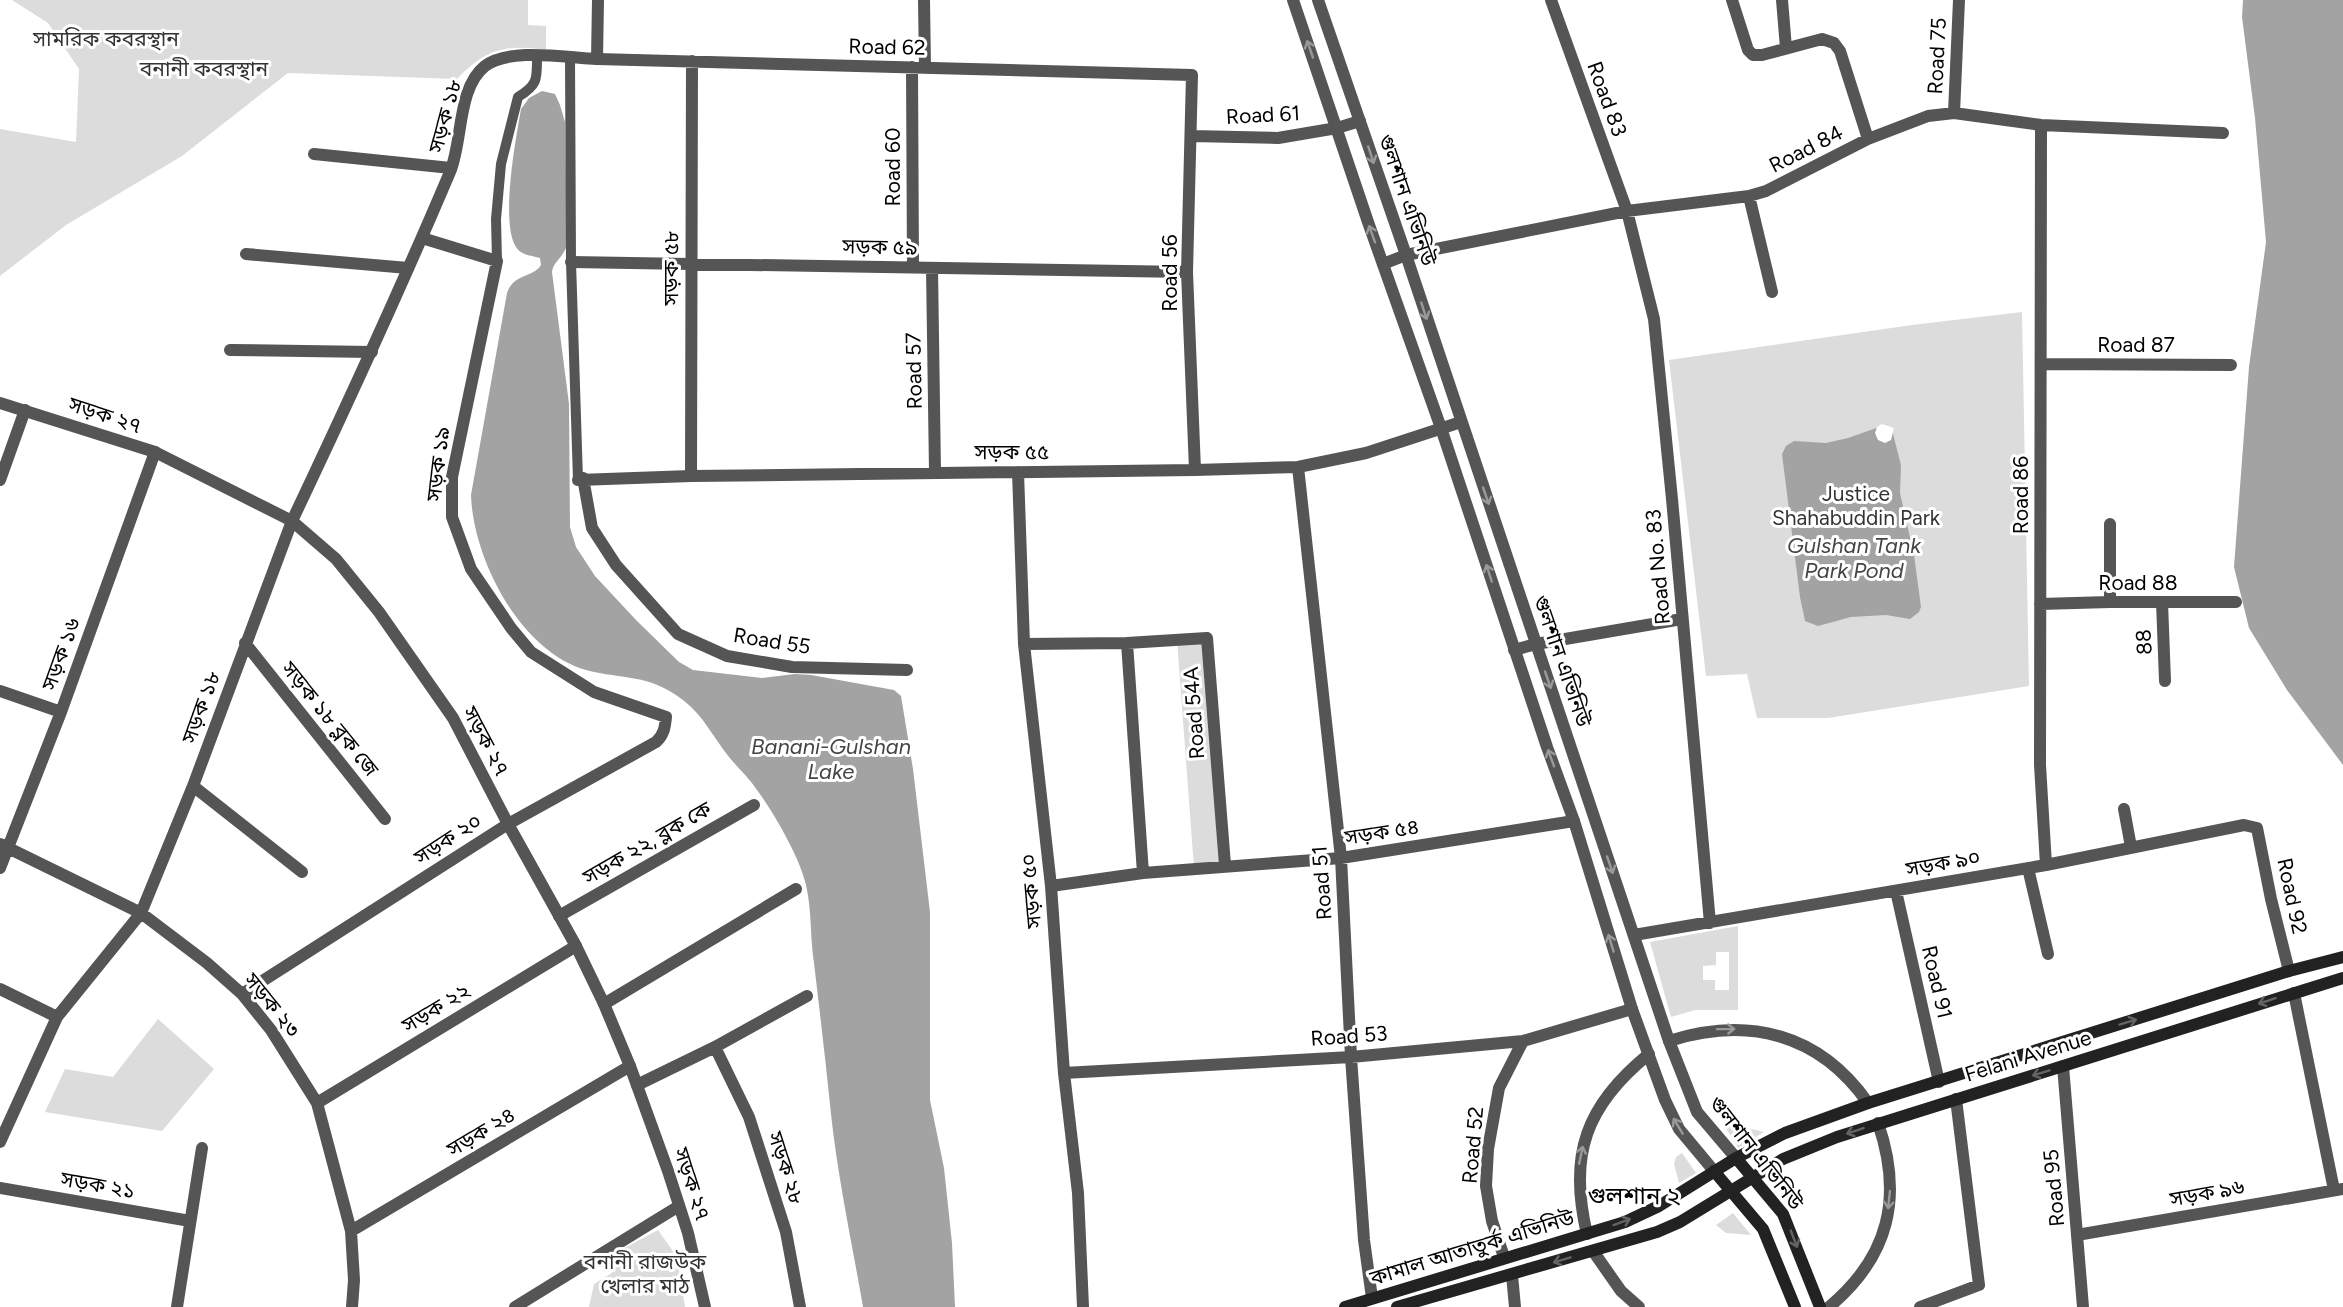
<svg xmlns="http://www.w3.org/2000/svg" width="2343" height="1307" font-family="Figtree,'Noto Sans Bengali',sans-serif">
  <rect width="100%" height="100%" fill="#fff"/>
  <path fill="#dcdcdc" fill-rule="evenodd" d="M12,0H528V25L546,26V50C505,44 486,49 457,79L288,73L182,156L66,225L0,276V129L76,142L79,69L48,23Z
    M2022,312L2029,686L1828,718H1757L1747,674L1706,676L1669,360L1912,325Z
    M1207,638L1225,865L1194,868L1177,640Z
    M1738,926V1010H1695L1671,1017L1650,942ZM1716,952H1729V990H1715V980H1703V966L1716,965Z
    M158,1019L214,1069L162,1131L45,1112L65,1069L113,1077Z
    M1735,1125L1764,1132L1738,1148L1726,1128Z
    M1682,1153L1696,1173L1679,1183L1674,1164L1676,1157Z
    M1733,1213L1751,1235L1726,1233L1716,1225Z
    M658,1230L677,1257L685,1307H589L594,1284L612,1273L602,1260Z"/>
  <path fill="#a3a3a3" d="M2243,0H2343V765L2287,690L2249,628L2234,567L2249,367L2266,242L2255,118L2242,17Z
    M542,91L555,94L560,105L565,122L567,245C563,258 553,262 552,272L569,404L570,527L576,547L595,576L636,620L679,662L693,670L762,678L795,674L811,675L894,690L901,696L913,769L930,912V1100L944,1168L952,1243L955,1307H863C852,1243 838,1179 831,1114C826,1064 820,1014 814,963C810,938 812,911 806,885C800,858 774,813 757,790C749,778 738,768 729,757C713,737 703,715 683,700C647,673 624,680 586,670C520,651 473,559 471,495L507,293C514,273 533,278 541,265L540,258C531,255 522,256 516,247C500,222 516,138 521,109L529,98Z
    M1882,426L1892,430L1901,465L1900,493L1914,555L1921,607L1919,612L1910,619L1886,615L1868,616L1851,617L1818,626L1805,621L1800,597L1782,454L1786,446L1794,441L1826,443L1848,438Z"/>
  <path fill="#fff" d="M1882,424L1894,428L1891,440L1885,443L1878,440L1875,433L1877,427Z"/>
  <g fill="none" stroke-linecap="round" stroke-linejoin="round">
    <path stroke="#555" stroke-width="10" d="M570,58L571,262L578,480
      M497,261L496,219L501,164L518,97C538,85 537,79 537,57"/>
    <path stroke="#555" stroke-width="12" d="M924,0L925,67
      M1551,0L1627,211L1654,319L1672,499L1710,923
      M1732,0L1748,50L1753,55H1762L1822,39L1834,43L1840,51L1868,139
      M1782,0L1786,48
      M597,59L1192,75L1187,272L1195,470
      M912,67L913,267
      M1954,113L1959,0
      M2041,125L2040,765L2046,865
      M1191,136L1278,138L1337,128L1360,121
      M314,154L451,168
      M1749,196L1772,292
      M246,254L408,268
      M571,262L1187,272
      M1383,264L1406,255L1627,211L1749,196L1766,191L1868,139L1928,116L1954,113L2041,125L2223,133
      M932,268L935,472
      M230,350L372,352
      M2041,364L2231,365
      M1298,467L1341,858L1351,1057L1364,1240L1372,1298
      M1018,472L1024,644L1051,886L1064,1073L1078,1193L1083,1307
      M691,476L692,61
      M583,478L592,528L616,565L678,634L727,656L792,667L907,670
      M0,480L25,410
      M578,480L691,476L1195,470L1298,467L1366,453L1461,422
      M2110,524V602
      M2162,602L2165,681
      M2040,604L2110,602H2236
      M245,643L385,819
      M1127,643L1143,873
      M1024,644L1127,643L1207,638L1225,865
      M1514,650L1536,644L1682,619
      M0,691L61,712
      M193,786L302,872
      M2124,809L2131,847
      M0,844L141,913L207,963L242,994L271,1030L317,1103L351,1231L354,1280L352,1307
      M0,868L61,712L155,452
      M2028,868L2048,954
      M1051,886L1143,873L1341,858L1574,821
      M1896,891L1939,1082
      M559,916L754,805
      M1634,935L2046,865L2244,825L2257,828L2271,899L2289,971
      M0,989L57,1017
      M2294,993L2334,1190
      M242,994L508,824L656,742C664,735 665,727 666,717L594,692L531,652L511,628L471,569L452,517V477L497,261L422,238
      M604,1004L796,889
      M1669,1041C1748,1016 1819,1033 1868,1103
      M715,1047L749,1117L786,1232L800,1307
      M2063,1066L2083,1307
      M1064,1073L1351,1057L1523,1041L1632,1009
      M637,1085L715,1047L807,996
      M317,1103L576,946
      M0,1142L57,1017L141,913L193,786L292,521
      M0,1188L190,1221
      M351,1231L630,1066
      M1587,1234C1568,1155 1586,1105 1649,1054
      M2077,1235L2343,1189
      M1593,1251L1621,1291L1639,1307
      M1504,1257L1492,1221L1486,1186L1488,1149L1499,1088L1523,1041
      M1512,1275L1515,1307
      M177,1307L202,1148
      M515,1307L679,1206
      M1829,1307C1890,1256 1903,1196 1878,1123
      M1920,1307L1979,1285L1956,1099"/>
    <path stroke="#555" stroke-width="12" d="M1293,0L1368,222L1441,428L1547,747L1574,821L1632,1009L1665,1100L1679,1129L1714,1171
      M1318,0L1406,255L1669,1041L1697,1112L1736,1158
      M0,403L155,452L292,521L336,559L379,612L453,718L508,824L576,946L604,1004L630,1066L668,1171L688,1233L705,1307
      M292,521C347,405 400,290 450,172C463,141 457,88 485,66C510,47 567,58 597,59L598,0"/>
    <path stroke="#222" stroke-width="12" d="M1736,1158L1783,1214L1820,1307
      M1714,1171L1763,1229L1795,1307
      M1345,1307L1625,1222L1659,1206L1736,1158L1785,1133L1868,1103L2289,971L2343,957
      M1397,1307L1657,1232L1680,1222L1783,1159L1837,1137L2343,978"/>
  </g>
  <defs><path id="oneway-shaft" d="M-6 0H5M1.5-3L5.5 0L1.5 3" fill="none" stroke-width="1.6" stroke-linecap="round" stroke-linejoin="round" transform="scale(1.5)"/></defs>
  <g stroke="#999">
    <use href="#oneway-shaft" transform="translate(1310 49) rotate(-109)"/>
    <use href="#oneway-shaft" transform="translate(1371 155) rotate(72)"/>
    <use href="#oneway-shaft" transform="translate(1372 234) rotate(-110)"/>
    <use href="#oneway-shaft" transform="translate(1424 311) rotate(72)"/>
    <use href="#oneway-shaft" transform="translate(1486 496) rotate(71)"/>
    <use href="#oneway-shaft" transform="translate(1489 573) rotate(-108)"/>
    <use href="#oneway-shaft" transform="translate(1548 680) rotate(71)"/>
    <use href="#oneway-shaft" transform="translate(1551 758) rotate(-110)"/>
    <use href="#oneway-shaft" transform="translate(1610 865) rotate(71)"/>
    <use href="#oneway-shaft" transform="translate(1611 943) rotate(-107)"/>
    <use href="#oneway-shaft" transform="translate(1726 1029) rotate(-1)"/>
    <use href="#oneway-shaft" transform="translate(1678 1126) rotate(-121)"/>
    <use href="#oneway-shaft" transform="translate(1581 1155) rotate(-78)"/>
    <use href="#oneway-shaft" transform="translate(1889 1200) rotate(96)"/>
  </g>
  <g stroke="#646464">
    <use href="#oneway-shaft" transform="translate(2267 1001) rotate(162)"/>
    <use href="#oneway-shaft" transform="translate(2128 1022) rotate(-17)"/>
    <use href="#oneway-shaft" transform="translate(2041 1073) rotate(163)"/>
    <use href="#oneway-shaft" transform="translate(1855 1131) rotate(161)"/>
    <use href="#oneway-shaft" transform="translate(1622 1222) rotate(-20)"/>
    <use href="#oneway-shaft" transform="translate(1794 1239) rotate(69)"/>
    <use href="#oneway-shaft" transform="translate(1562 1260) rotate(163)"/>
  </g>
  <g text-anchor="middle" stroke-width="6" stroke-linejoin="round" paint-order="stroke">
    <g font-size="21" fill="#333" stroke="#fff">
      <text x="106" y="46">সামরিক কবরস্থান</text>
      <text x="204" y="76">বনানী কবরস্থান</text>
      <text x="1856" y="501">Justice<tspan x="1856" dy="24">Shahabuddin Park</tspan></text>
      <text x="645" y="1269">বনানী রাজউক<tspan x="645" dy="24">খেলার মাঠ</tspan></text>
    </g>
    <g font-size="21" fill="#000" stroke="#fff">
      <text transform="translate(887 47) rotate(1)" y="7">Road 62</text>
      <text transform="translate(1937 56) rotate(-87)" y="7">Road 75</text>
      <text transform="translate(1607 99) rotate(70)" y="7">Road 83</text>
      <text transform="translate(1263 115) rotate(-3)" y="7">Road 61</text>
      <text transform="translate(445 116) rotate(-75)" y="7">সড়ক ১৮</text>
      <text transform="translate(1806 149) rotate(-27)" y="7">Road 84</text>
      <text transform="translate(893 167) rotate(-90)" y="7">Road 60</text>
      <text transform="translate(1407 200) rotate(71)" y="7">গুলশান এভিনিউ</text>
      <text transform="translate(880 247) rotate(1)" y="7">সড়ক ৫৯</text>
      <text transform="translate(671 268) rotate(-90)" y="7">সড়ক ৫৮</text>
      <text transform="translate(1170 273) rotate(-90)" y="7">Road 56</text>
      <text x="2136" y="352">Road 87</text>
      <text transform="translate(914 371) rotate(-91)" y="7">Road 57</text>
      <text transform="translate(105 415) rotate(18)" y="7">সড়ক ২৭</text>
      <text x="1012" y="459">সড়ক ৫৫</text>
      <text transform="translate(438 464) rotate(-83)" y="7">সড়ক ১৯</text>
      <text transform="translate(2021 495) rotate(-90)" y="7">Road 86</text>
      <text transform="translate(1658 567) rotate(-95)" y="7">Road No. 83</text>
      <text x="2138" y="590">Road 88</text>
      <text transform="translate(772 641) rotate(9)" y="7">Road 55</text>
      <text transform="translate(2144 642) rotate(-93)" y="7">88</text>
      <text transform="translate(61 654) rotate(-70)" y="7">সড়ক ১৬</text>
      <text transform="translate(1562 661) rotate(71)" y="7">গুলশান এভিনিউ</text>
      <text transform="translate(201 707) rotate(-70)" y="7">সড়ক ১৮</text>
      <text transform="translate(1194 713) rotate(-94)" y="7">Road 54A</text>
      <text transform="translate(330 719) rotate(51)" y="7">সড়ক ১৮ ব্লক জে</text>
      <text transform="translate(486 741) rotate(62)" y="7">সড়ক ২৭</text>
      <text transform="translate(1382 832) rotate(-9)" y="7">সড়ক ৫৪</text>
      <text transform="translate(448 839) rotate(-33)" y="7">সড়ক ২০</text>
      <text transform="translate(647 843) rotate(-30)" y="7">সড়ক ২২, ব্লক কে</text>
      <text transform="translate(1943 863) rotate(-10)" y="7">সড়ক ৯০</text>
      <text transform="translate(1322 883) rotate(-94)" y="7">Road 51</text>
      <text transform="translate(1031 891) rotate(-95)" y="7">সড়ক ৫০</text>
      <text transform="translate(2292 896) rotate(78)" y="7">Road 92</text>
      <text transform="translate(1937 982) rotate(77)" y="7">Road 91</text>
      <text transform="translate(272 1005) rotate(51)" y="7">সড়ক ২৩</text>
      <text transform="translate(436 1008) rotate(-31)" y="7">সড়ক ২২</text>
      <text transform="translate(1349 1036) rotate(-4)" y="7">Road 53</text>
      <text transform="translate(2028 1056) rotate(-17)" y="7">Felani Avenue</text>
      <text transform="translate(481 1132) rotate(-31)" y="7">সড়ক ২৪</text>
      <text transform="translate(1473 1145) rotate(-85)" y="7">Road 52</text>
      <text transform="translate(1756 1153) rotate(52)" y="7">গুলশান এভিনিউ</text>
      <text transform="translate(786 1168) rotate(72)" y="7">সড়ক ২৮</text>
      <text transform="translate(692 1184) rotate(72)" y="7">সড়ক ২৭</text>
      <text transform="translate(98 1185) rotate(10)" y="7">সড়ক ২১</text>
      <text transform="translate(2054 1188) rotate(-95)" y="7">Road 95</text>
      <text transform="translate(2207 1193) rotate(-10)" y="7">সড়ক ৯৬</text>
      <text transform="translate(1472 1248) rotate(-17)" y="7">কামাল আতাতুর্ক এভিনিউ</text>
    </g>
    <g font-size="22" font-style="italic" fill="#444" stroke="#fff">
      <text x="1854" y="553">Gulshan Tank<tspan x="1854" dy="25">Park Pond</tspan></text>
      <text x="831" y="754">Banani-Gulshan<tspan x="831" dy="25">Lake</tspan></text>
    </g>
    <g font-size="24" fill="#000" stroke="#fff">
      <text x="1634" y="1204">গুলশান ২</text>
    </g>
  </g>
</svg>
